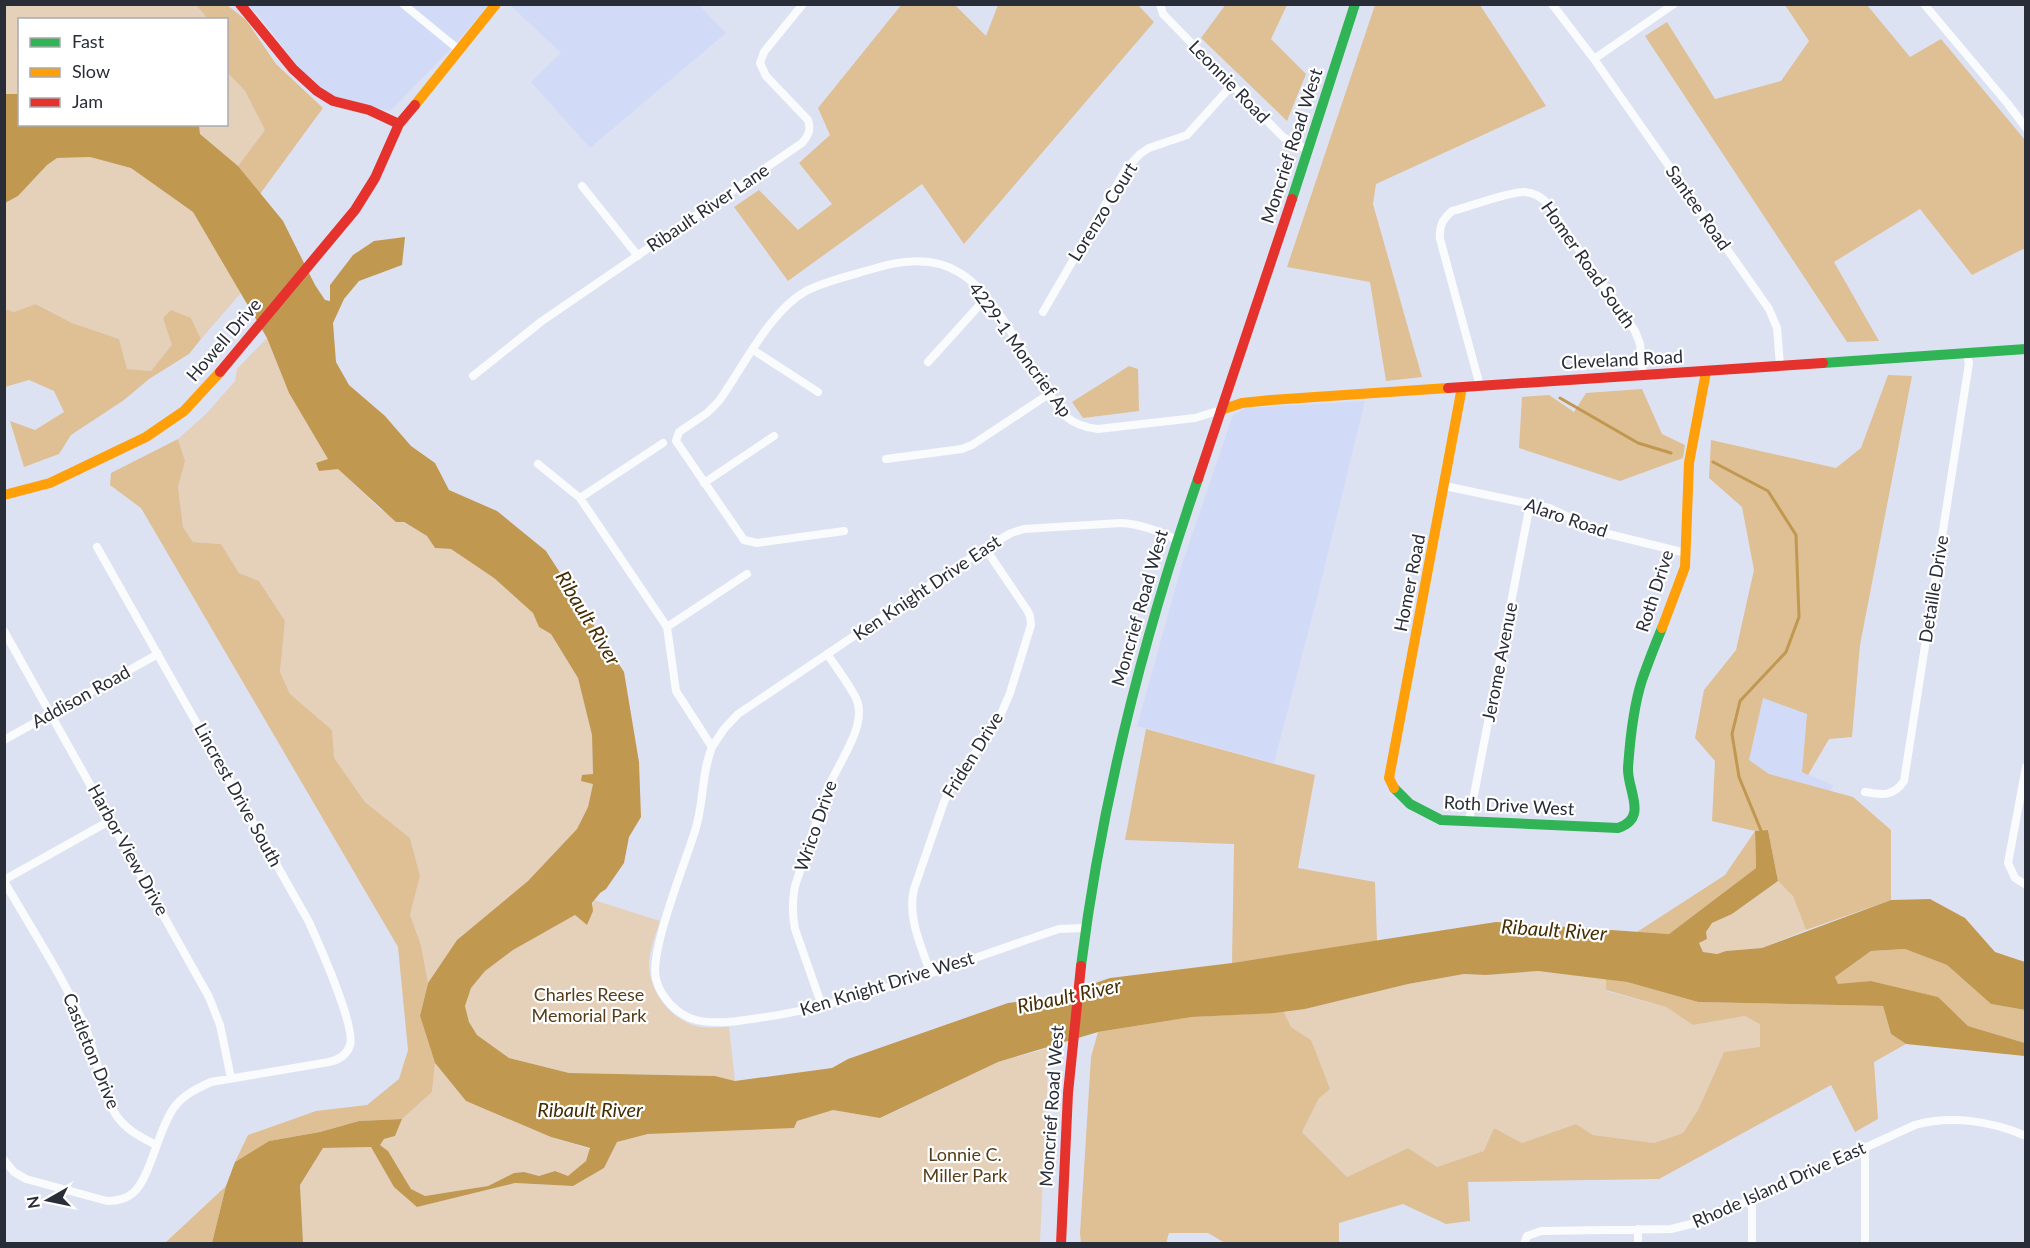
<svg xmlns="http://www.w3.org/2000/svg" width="2030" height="1248" font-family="Lato,sans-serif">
  <rect width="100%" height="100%" fill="#dde2f3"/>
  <path fill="#d1dbf7" d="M247,5H488L451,49L390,111L334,97L321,89L299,68L257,13Z
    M510,5H699L726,33L590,148L531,82L561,53Z
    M1365,401L1316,602L1274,763L1137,726L1182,564L1233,415L1246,408Z
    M1763,698L1807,714L1802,772L1833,785L1830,792L1769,774L1749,760Z"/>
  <path fill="#e5d0b9" d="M4,5H196L208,19L20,20L19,94H5Z
    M227,72L245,91L265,130L238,166L200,134L199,125L226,124Z
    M90,157L131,168L193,212L241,293L201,339L191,318H163L173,345L151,371L127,369L119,339L72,323L37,304L14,312L5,309V203L18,196L47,165L57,158Z
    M267,338L289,393L328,459L380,509L427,536L435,548L451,549L494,578L533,613L539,627L551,634L578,678L592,735L593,774L582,781L593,784L588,807L577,829L528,881L457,940L428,983L421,945L410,915L420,876L410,838L365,802L333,758L332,730L290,694L280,672L285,621L259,581L239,573L221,544L193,542L183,527L178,487L185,461L178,439L207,413L235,381L237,369Z
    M1778,881L1793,896L1806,930L1762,948L1726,951L1717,954L1703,952L1699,943L1707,939L1706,932L1712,923L1732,914Z
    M594,900L660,921C656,933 650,949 649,962C648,989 669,1019 696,1026C707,1029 719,1027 729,1027L735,1081L715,1076L569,1073L509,1058L477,1035L469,1022L465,1006L471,988L485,971L513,950L575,915L587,925Z
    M1538,971L1606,979V991L1666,1007L1693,1025L1745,1016L1760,1023V1048L1724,1052L1698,1110L1683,1133L1654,1143L1593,1135L1576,1124L1522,1143L1494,1128L1485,1151L1437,1167L1408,1148L1347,1177L1302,1132L1319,1098L1311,1040L1291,1027L1284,1012L1305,1009L1408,984L1464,974L1486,975Z
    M1049,1048L1040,1243H303L300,1185L323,1148L371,1147L394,1186L417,1207L515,1183L573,1186L604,1168L617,1142L649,1134L797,1121L833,1110L881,1118L998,1062Z
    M435,1063L466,1101L551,1137L590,1149L586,1161L568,1177L555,1171L539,1176L524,1172L514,1173L488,1186L425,1196L411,1189L388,1151L380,1145L384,1139L395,1136L402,1119L432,1092Z"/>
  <path fill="#dfbf94" d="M902,4L955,5L986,36L998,5H1138L1154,22L964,244L922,184L788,281L734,207L759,190L798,230L832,204L799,163L830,135L818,108Z
    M1226,4L1287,5L1271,39L1306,74L1287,121L1201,38Z
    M196,5H227L246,20L276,64L323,108L260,194L238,166L265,130L245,91L227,72L226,20L208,19Z
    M1375,5H1480L1546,106L1376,184L1373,204L1422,377L1386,381L1370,282L1287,267Z
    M1785,5H1867L1910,57L1941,39L2025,140V251L2023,249L1972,275L1920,209L1834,262L1879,341L1847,342L1645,36L1667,22L1715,99L1781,81L1809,41Z
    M36,304L72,323L119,339L127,369L151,371L172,345L163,318L171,310L191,318L201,339L189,354L149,379L124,400L71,435L59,454L24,467L10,421L35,430L64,412L54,391L29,380L5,387V309L14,312Z
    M1129,366L1138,369L1139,411L1083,418L1072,402Z
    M1888,375L1912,376L1860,645L1852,737L1829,739L1808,775L1802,772L1807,714L1763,698L1749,760L1769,774L1853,797L1891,830V900L1806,930L1793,896L1778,881L1768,830L1755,831L1756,868L1669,934L1637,932L1725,875L1755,831L1712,821L1715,761L1695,738L1704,690L1736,650L1754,570L1742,507L1709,478L1711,440L1836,468L1861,448Z
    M1642,389L1662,434L1685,445L1683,458L1620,481L1519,448L1522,397L1549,395L1574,412L1586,393Z
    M178,439L185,461L178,487L183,527L193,542L221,544L239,573L259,581L285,621L280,672L290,694L332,730L334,758L365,802L410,838L420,876L410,915L421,945L428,983L420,1016L435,1063L432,1092L402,1119L359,1121L320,1132L269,1141L235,1162L248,1135L316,1111L367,1105L399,1079L408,1050L398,947L141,508L110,485L111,473Z
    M1146,729L1315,775L1298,868L1375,882L1377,941L1232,963L1234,844L1125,840Z
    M1905,949L1947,965L1991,1004L2025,1010V1043L1968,1026L1937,997L1871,981L1838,985L1835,977L1871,951Z
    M1606,979L1627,982L1698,1002L1883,1006L1891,1034L1906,1044L1874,1062L1878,1119L1855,1132L1831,1085L1659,1179L1468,1182L1470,1221L1446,1224L1403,1204L1339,1223V1243H1225L1208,1233H1169L1166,1243L1081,1244L1080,1233L1091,1057L1098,1032L1192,1017L1284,1012L1291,1027L1311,1040L1330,1089L1319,1098L1302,1132L1347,1177L1408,1148L1437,1167L1484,1151L1494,1128L1522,1143L1576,1124L1593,1135L1654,1143L1683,1133L1698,1110L1724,1052L1760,1047V1024L1745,1016L1693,1025L1666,1007L1606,990Z
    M226,1186L212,1243H165Z"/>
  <path fill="#c19850" d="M5,94H19L20,124L199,125L200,134L238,166L283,221L315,285L325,300L330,301V285L353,255L374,241L405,237L402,265L359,281L344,299L333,323L336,362L349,385L385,416L411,446L435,463L449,490L497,511L546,551L624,672L639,762L641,817L629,837L624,863L606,889L600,893L592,903L593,911L587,925L575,915L513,950L485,971L471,988L465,1006L469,1022L477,1035L509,1058L569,1073L715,1076L735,1081L832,1068L848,1059L1008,1003L1055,997L1110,978L1232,963L1496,922L1669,934L1756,868L1755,831L1768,830L1778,881L1732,914L1712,923L1706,932L1707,939L1699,943L1703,952L1717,954L1726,951L1762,948L1891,900L1930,899L1965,918L1995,952L2025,962V1010L1991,1004L1947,965L1905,949L1871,951L1835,977L1838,984L1871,981L1938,997L1968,1026L2025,1043V1056L1906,1044L1891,1034L1883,1006L1698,1002L1627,982L1538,971L1486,975L1464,974L1408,984L1305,1009L1275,1013L1192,1017L1098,1032L998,1062L880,1118L833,1110L797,1121L794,1128L648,1134L617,1142L604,1168L573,1186L515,1183L417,1207L394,1187L371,1147L323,1148L300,1185L303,1243H212L226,1186L235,1162L269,1141L320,1132L359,1121L402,1119L395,1136L384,1139L380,1145L388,1151L411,1189L425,1196L488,1186L514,1173L524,1172L539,1176L555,1171L568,1176L586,1161L590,1148L551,1137L466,1101L435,1063L420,1016L428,983L457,940L528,881L577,829L588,807L593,784L581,781L582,775L593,774L592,735L578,678L551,634L539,627L533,613L494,578L451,549L435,548L427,536L404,522H396L338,469L319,471L316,463L328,459L289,393L267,338L193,212L131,168L90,157L57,158L47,165L18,196L5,203Z"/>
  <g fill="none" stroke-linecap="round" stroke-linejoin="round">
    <path stroke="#c19850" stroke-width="3" d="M1560,398L1638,443L1671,453
      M1713,462L1768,491L1796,535L1799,617L1786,652L1740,701L1732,734L1739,777L1762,833"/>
    <path stroke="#fafbfd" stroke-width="8" d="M403,4L458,49
      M1160,4L1163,14L1283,137L1308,150
      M1552,4L1594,59L1769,309L1777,328L1780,365
      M1924,4L2008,104L2026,128
      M1594,59L1674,4
      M582,186L638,256
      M1043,312L1126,169L1140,154L1149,148L1187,135L1233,84
      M753,350L818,392
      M928,362L986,298
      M473,376L542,321L802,143C809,135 811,130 808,120L766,76L760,63L764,52L803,4
      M1480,386L1440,239C1439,226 1442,220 1452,211C1469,207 1510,191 1525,192C1534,193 1540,196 1546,202L1635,331L1640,344L1643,375
      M886,459L962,449L972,445L1049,394
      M538,464L580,498L667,627L676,691L712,747C701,774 704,804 695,831C685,863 649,952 656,979C661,998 677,1015 696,1020C716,1025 739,1021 759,1018C859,1004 962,961 1059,929L1085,928
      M704,483L774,436
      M1445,486L1549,508L1604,533L1686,553
      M580,498L663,443
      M844,531L757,543L744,540L676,441L679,432L707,413L719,401C744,366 769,312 806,291C827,280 853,275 876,268C903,260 935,257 960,273C992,292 1021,350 1042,382C1058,408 1064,425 1098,429L1195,418L1221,410
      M667,627L747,574
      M4,631L209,997L220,1025L231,1078
      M4,740L158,654
      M712,747L724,729L738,714L985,548L1011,533L1024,529L1121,523C1141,524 1159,531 1177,540
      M2026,767L2008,863L2015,878L2026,885
      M1865,792C1882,795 1893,797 1904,781L1969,363L1966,353
      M1469,821L1530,504
      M4,880L111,820
      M4,881C32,930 64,978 86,1029C96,1054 103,1095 116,1115C126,1130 141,1137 156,1145
      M930,972C921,945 907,917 914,889L944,802L952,784L990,733L1001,714L1010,693L1031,625L1030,616L1027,610L985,548
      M822,1006L795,929C792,914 792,901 795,886L826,793C836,765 869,726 856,698C848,683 837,668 827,654
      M1865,1148V1244
      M4,1160L14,1172L26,1179L107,1201C116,1201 125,1200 133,1193C151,1178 158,1127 176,1105C185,1094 198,1088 211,1082L329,1062C338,1060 347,1055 350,1045C356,1027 318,942 309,922L97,547
      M1638,1229V1244
      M1524,1244L1527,1236L1541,1231L1671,1229L1704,1221L1915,1125C1951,1115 1992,1121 2026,1136
      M1752,1244V1201"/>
    <path stroke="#30b455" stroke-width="10" d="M1292,199L1355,4
      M1823,363L2026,349
      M1394,788L1410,804L1441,820L1618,828C1649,818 1627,790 1628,768C1630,739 1633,708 1642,680C1648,663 1655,645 1662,628
      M1081,966C1102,798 1143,638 1198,479"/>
    <path stroke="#ff9f0a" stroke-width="10" d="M415,105L496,4
      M1221,410L1242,403L1271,400L1448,388
      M4,495L50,483L146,437L184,411L220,372
      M1662,628L1685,567L1689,463L1706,372
      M1394,788L1389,778L1462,387"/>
    <path stroke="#e5322d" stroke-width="10" d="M240,4L293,69L317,91L333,101L369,110L399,124
      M220,372L355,210L375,178L399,124L415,105
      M1448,388L1823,363
      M1198,479L1292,199
      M1061,1244L1068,1093L1081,966"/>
  </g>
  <g text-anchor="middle" stroke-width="4.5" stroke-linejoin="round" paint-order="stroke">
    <g font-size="18" fill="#292d38" stroke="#fff">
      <text transform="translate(1229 82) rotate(46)" y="6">Leonnie Road</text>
      <text transform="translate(1292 146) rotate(-72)" y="6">Moncrief Road West</text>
      <text transform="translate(708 208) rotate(-34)" y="6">Ribault River Lane</text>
      <text transform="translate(1698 208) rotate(55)" y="6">Santee Road</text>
      <text transform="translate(1103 212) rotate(-58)" y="6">Lorenzo Court</text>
      <text transform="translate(1588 265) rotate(55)" y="6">Homer Road South</text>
      <text transform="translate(224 340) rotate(-49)" y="6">Howell Drive</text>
      <text transform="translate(1020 350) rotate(54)" y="6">4229-1 Moncrief Ap</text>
      <text transform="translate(1622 360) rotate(-3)" y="6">Cleveland Road</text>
      <text transform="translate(1566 518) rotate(19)" y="6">Alaro Road</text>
      <text transform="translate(1410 583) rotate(-79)" y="6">Homer Road</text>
      <text transform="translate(927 588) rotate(-34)" y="6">Ken Knight Drive East</text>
      <text transform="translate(1934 589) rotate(-81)" y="6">Detaille Drive</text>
      <text transform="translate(1655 591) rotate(-72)" y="6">Roth Drive</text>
      <text transform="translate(1140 608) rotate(-74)" y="6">Moncrief Road West</text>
      <text transform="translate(1500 662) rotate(-79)" y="6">Jerome Avenue</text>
      <text transform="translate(81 697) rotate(-29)" y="6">Addison Road</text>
      <text transform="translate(973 755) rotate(-58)" y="6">Friden Drive</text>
      <text transform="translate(238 795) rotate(61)" y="6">Lincrest Drive South</text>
      <text transform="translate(1509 806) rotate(3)" y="6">Roth Drive West</text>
      <text transform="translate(816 826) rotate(-71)" y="6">Wrico Drive</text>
      <text transform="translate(128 850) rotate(61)" y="6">Harbor View Drive</text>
      <text transform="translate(887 984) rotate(-17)" y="6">Ken Knight Drive West</text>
      <text transform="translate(91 1051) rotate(68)" y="6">Castleton Drive</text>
      <text transform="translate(1052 1106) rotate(-86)" y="6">Moncrief Road West</text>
      <text transform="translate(1779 1185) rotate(-24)" y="6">Rhode Island Drive East</text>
    </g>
    <g font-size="18" fill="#553c16" stroke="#fff">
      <text x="589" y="1001">Charles Reese<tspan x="589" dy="21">Memorial Park</tspan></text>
      <text x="965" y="1161">Lonnie C.<tspan x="965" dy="21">Miller Park</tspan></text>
    </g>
    <g font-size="20" font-style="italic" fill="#452d04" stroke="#fff">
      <text transform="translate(588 618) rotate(59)" y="7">Ribault River</text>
      <text transform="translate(1554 930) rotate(4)" y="7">Ribault River</text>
      <text transform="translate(1069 996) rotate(-12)" y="7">Ribault River</text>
      <text x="590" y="1117">Ribault River</text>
    </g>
  </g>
  <rect width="2030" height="1248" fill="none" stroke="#292d38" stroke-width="12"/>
  <rect x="18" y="18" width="210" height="108" fill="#ffffff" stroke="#a9abaf" stroke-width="1.5"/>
  <rect x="30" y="38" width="30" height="9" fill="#30b455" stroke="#a9abaf" stroke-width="1.5"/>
  <text x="72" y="48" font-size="18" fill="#292d38">Fast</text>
  <rect x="30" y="68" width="30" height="9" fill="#ff9f0a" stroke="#a9abaf" stroke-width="1.5"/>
  <text x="72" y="78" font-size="18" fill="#292d38">Slow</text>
  <rect x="30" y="98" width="30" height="9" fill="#e5322d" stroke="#a9abaf" stroke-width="1.5"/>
  <text x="72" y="108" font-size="18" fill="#292d38">Jam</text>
  <g transform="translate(48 1200) rotate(261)" stroke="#ffffff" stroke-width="4.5" paint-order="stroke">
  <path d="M0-4.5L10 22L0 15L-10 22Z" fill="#292d38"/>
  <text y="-9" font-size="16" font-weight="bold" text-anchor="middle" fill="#292d38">N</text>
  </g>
</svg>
